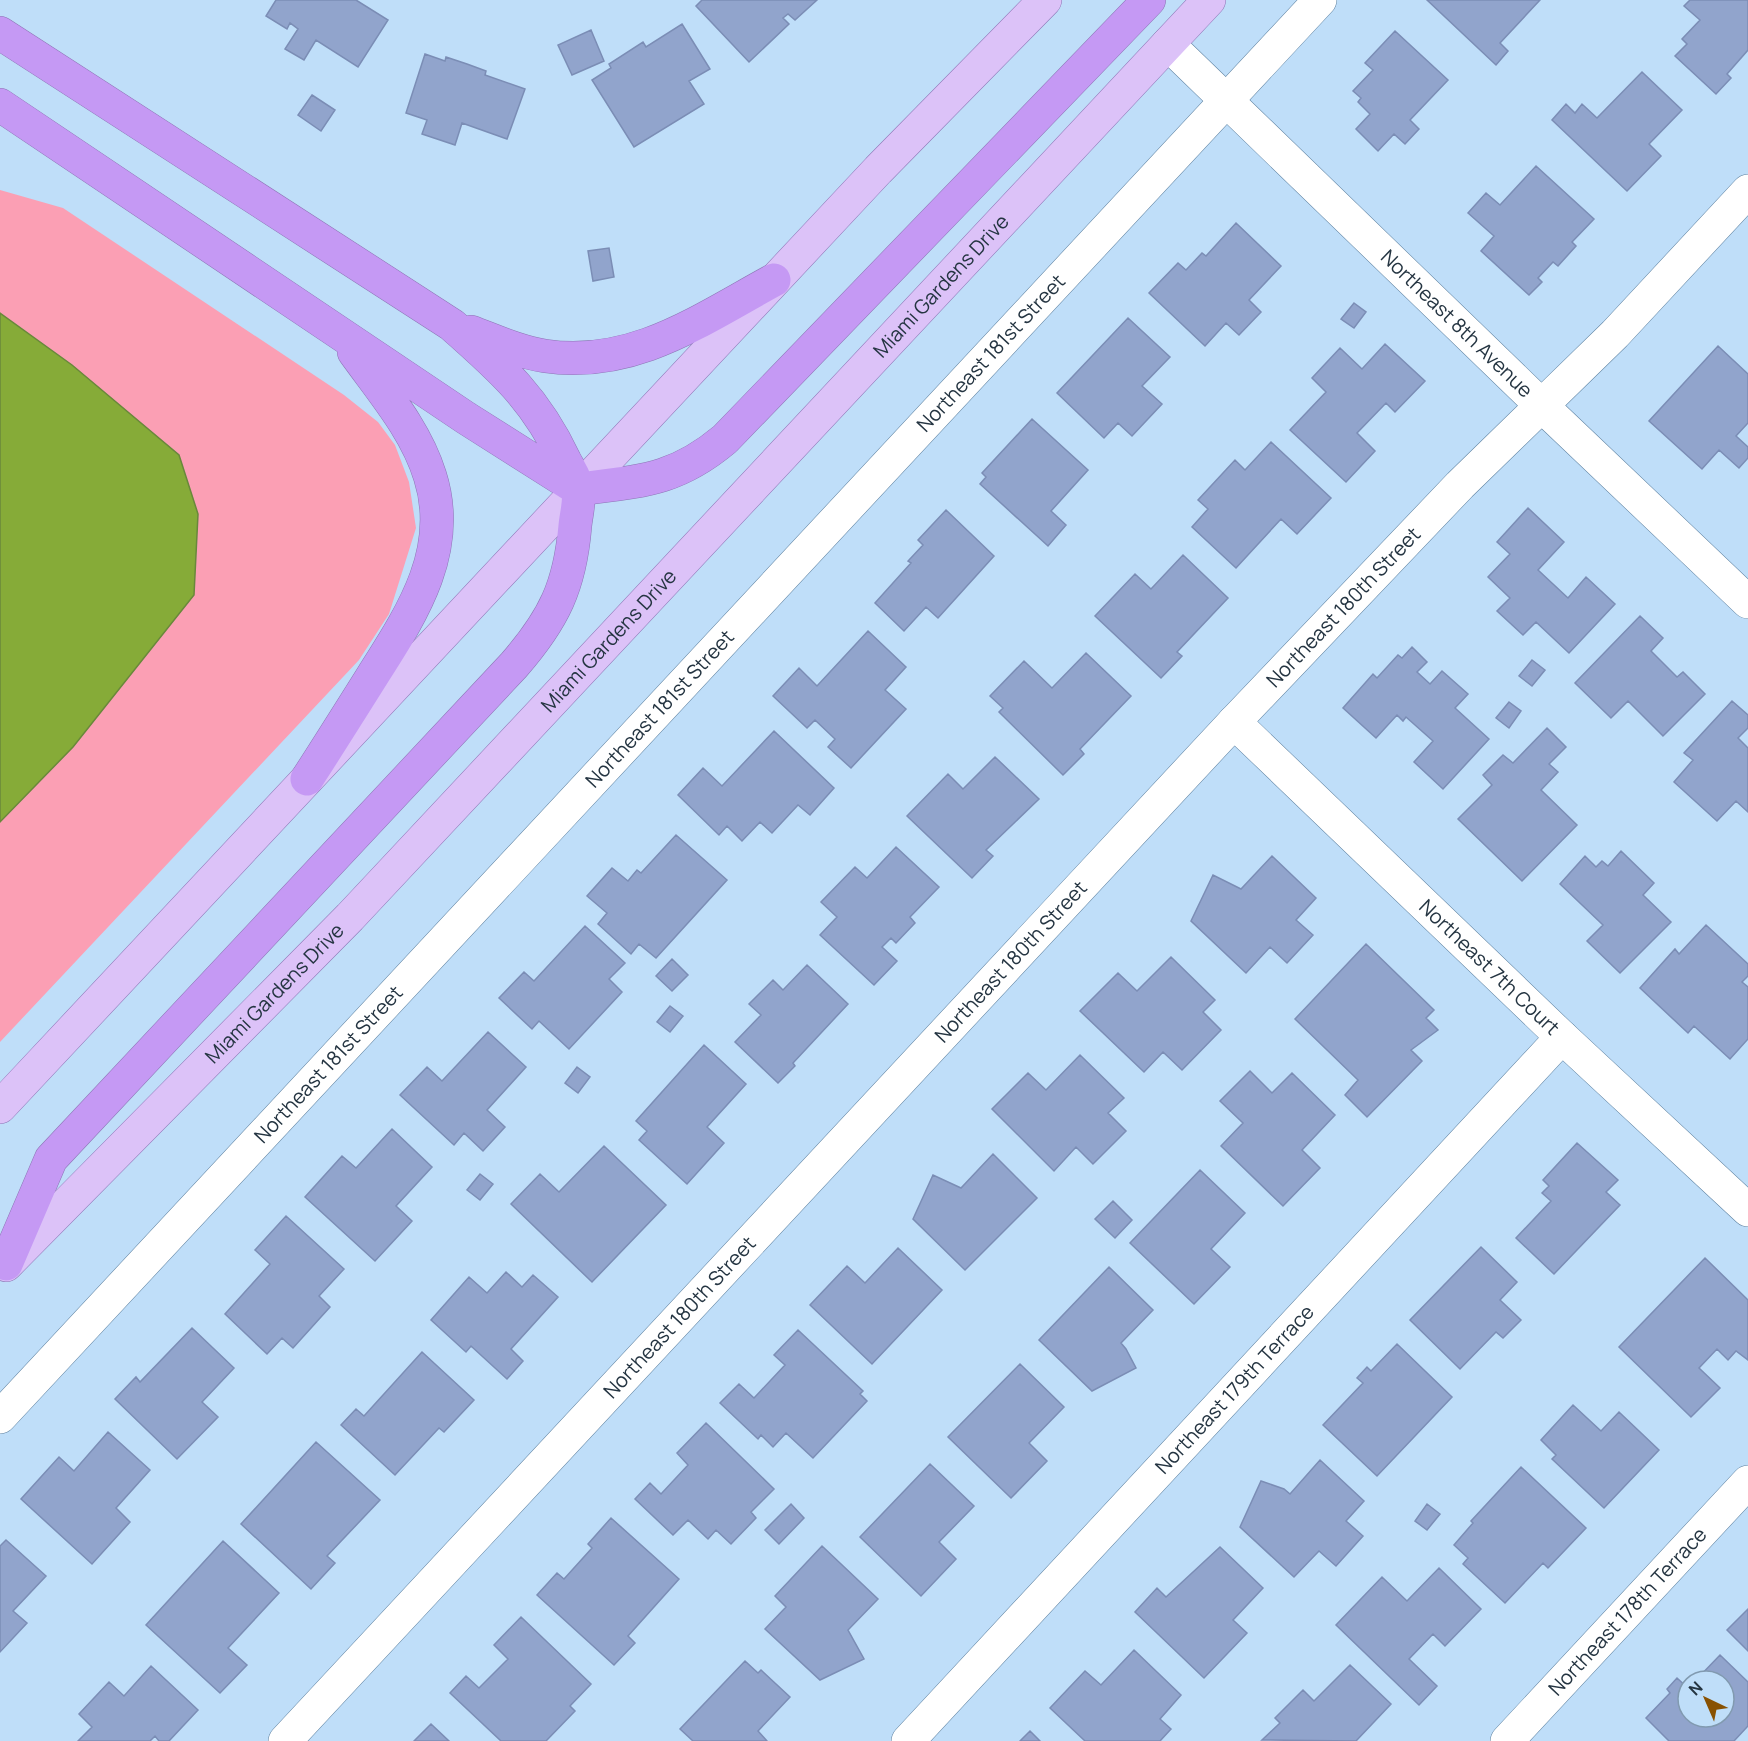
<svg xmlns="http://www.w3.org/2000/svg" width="1748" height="1741" font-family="Manrope,sans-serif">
  <rect width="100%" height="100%" fill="#bfdef9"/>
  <path fill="#fb9fb4" d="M0,190L63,208L344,395L378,422L395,445L409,482L416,528L389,614L359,660L0,1042V822L73,747L72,365L0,313Z"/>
  <path fill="#86ab38" stroke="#69883b" stroke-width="1.5" d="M0,313L72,365L179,455L198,514L194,595L73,747L0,822Z"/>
  <path fill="#91a4cc" stroke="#7b8db5" stroke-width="1.5" d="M276,0H356L388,20L358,67L316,40L304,60L285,49L298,29L290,23L287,29L266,16Z
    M702,0H817L795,20L788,14L783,18L789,24L749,62L696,6Z
    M1427,0H1540L1500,43L1508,51L1496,65Z
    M1690,0H1748V50L1727,74L1731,78L1716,94L1675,56L1687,44L1682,39L1700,20L1684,6Z
    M682,24L710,69L689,81L704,104L634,147L592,80L611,68L609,64L643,42L646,47Z
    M591,30L604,61L572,75L558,45Z
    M1395,31L1448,80L1410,120L1419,129L1405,144L1394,134L1378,151L1356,129L1370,114L1358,102L1361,98L1353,91L1373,70L1365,63Z
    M425,54L445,61L446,57L467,64L486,71L485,75L525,89L507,139L462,123L455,145L422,134L427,120L406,113Z
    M1642,72L1682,110L1649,144L1661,156L1627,191L1552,120L1566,104L1575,113L1582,104L1597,118Z
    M312,95L335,110L321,131L298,115Z
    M1536,166L1594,219L1572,242L1576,246L1558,266L1553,262L1538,278L1542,282L1529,295L1481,251L1494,236L1468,213L1486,193L1500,205Z
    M1236,223L1281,266L1249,300L1261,312L1239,335L1226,323L1205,346L1149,293L1178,263L1186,270L1202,253L1206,256Z
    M609,248L614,277L593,281L588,251Z
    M1354,303L1366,312L1354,328L1341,319Z
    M1128,318L1170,357L1142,386L1162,404L1132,436L1118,423L1104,438L1057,393Z
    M1385,344L1425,381L1395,412L1386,403L1357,433L1375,451L1346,482L1290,430L1326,392L1312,378L1340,348L1362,369Z
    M1718,346L1748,374V423L1736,436L1748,447V458L1739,468L1719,450L1702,469L1649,421Z
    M1032,419L1088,470L1051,511L1066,525L1048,546L980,484L986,477L982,473Z
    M1271,442L1331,498L1297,534L1281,519L1236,568L1192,527L1208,509L1198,500L1235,460L1245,470Z
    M1528,508L1564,542L1538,570L1568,598L1586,577L1615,604L1569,653L1536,622L1523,635L1497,611L1510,598L1488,577L1510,554L1497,542Z
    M946,510L994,556L938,618L926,607L904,631L875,603L911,563L908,561L923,545L918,540Z
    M1183,555L1228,598L1177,652L1182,656L1161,678L1095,616L1135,574L1151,589Z
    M1640,616L1663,638L1651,651L1677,677L1683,672L1705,694L1663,736L1628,701L1611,718L1575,683Z
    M868,631L906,667L885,690L906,709L851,768L828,747L835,739L815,720L807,728L773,696L799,668L817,686Z
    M1412,647L1427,662L1417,672L1430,684L1442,671L1468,694L1455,708L1489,739L1443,789L1414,762L1433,741L1406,717L1403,721L1397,715L1376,738L1343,708L1373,674L1377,678L1398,655L1402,658Z
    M1086,653L1131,696L1080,749L1084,754L1063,775L999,712L1003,708L990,696L1024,661L1052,688Z
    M1532,660L1545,670L1532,686L1519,676Z
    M1732,701L1748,715V728L1738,738L1748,748V812L1736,801L1717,821L1674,782L1693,760L1684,753Z
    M1509,702L1521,711L1509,728L1496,718Z
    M1547,728L1566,747L1549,764L1558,772L1541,790L1577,825L1522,881L1458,819L1492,785L1483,775L1503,755L1513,763Z
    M774,731L834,788L810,815L798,805L772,833L760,822L742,841L727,826L719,835L678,795L703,768L722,786Z
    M995,757L1039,799L986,850L993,856L972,878L907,816L948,774L963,789Z
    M676,835L727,880L656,958L639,944L631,954L598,924L607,913L587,896L612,868L628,881L637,870L641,873Z
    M896,847L939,887L910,917L915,923L896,943L891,938L882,947L897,961L874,985L820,935L837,917L821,902L855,867L867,878Z
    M1621,851L1654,883L1643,895L1671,922L1620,973L1587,941L1603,925L1560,884L1585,856L1596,867L1602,861L1608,866Z
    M1272,856L1316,898L1296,920L1313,935L1287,963L1270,947L1246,973L1191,921L1213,875L1241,889Z
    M1706,925L1748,964V976L1742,982L1748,987V1039L1730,1059L1694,1026L1688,1033L1640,988L1675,949L1679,954Z
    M585,926L625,963L609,979L622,992L569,1049L539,1021L532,1029L499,998L524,972L534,981Z
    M1366,944L1434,1010L1426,1018L1438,1030L1411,1050L1422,1061L1367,1117L1345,1095L1358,1080L1295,1019Z
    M1171,957L1215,1000L1203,1012L1221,1030L1182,1070L1163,1052L1144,1072L1080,1011L1118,973L1137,991Z
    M672,959L688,975L672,991L656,976Z
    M807,965L848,1004L793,1063L795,1066L778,1083L735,1042L761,1015L749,1004L773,980L783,990Z
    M670,1006L683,1016L670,1032L657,1022Z
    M488,1032L526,1067L487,1110L505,1127L483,1151L464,1133L454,1145L400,1095L427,1067L442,1081Z
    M704,1045L746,1084L707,1127L724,1143L687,1184L639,1140L647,1131L636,1121Z
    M1080,1055L1124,1098L1108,1113L1126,1131L1093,1164L1076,1147L1054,1171L992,1109L1028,1073L1046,1090Z
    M577,1067L590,1077L578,1093L565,1083Z
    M1250,1071L1272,1093L1292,1073L1335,1115L1302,1150L1320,1168L1283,1206L1221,1146L1243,1123L1220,1101Z
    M392,1129L432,1167L396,1206L412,1221L375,1261L305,1197L342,1156L356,1168Z
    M1577,1143L1618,1180L1606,1192L1620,1205L1554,1274L1516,1238L1551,1201L1542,1193L1549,1186L1543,1180Z
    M604,1146L666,1205L592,1282L511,1204L540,1174L559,1192Z
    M993,1154L1037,1198L965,1270L913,1219L933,1175L961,1188Z
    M1200,1170L1245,1213L1211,1249L1230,1267L1194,1304L1130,1243Z
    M480,1174L493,1184L480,1200L467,1190Z
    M1113,1201L1132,1220L1115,1238L1095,1219Z
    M286,1216L344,1269L319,1296L330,1307L293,1348L282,1338L267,1354L225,1314L270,1264L255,1250Z
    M1481,1247L1517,1282L1500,1300L1521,1320L1503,1338L1496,1332L1460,1369L1410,1320Z
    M898,1248L942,1290L872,1364L810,1305L847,1266L865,1283Z
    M1705,1258L1748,1300V1360L1736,1351L1728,1360L1717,1349L1699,1368L1720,1388L1691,1417L1619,1347Z
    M1109,1267L1153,1310L1121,1343L1126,1349L1136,1368L1092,1391L1039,1340Z
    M506,1272L522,1287L533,1275L558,1297L511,1349L523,1361L507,1379L471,1346L466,1352L431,1320L469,1277L487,1293Z
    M192,1328L234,1368L202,1402L218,1417L177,1459L115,1399L136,1377L140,1382Z
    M798,1330L863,1391L860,1394L867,1401L813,1458L786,1433L773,1447L761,1435L758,1439L720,1403L739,1384L754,1398L785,1365L774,1355Z
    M1397,1344L1452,1397L1377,1476L1323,1425L1363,1383L1357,1378L1367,1367L1371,1371Z
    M422,1352L474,1400L444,1432L439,1428L395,1475L341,1425L356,1409L364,1416Z
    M1020,1364L1064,1407L1029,1443L1047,1461L1011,1498L948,1437Z
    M1573,1405L1601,1431L1619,1412L1659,1450L1604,1508L1552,1459L1556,1455L1541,1440Z
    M706,1423L774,1489L751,1512L756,1518L731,1544L716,1530L708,1539L688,1520L673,1535L635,1499L650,1483L661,1494L688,1465L677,1453Z
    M108,1432L150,1470L116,1508L130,1522L92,1564L21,1499L59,1457L74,1471Z
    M316,1442L380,1500L327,1556L335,1563L311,1589L241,1524Z
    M1320,1460L1364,1501L1346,1521L1363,1536L1336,1566L1319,1551L1294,1577L1240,1527L1261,1481L1284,1489L1290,1494Z
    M930,1464L974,1506L939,1542L956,1559L921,1596L860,1537Z
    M1521,1467L1586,1528L1548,1568L1543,1563L1505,1603L1463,1564L1468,1558L1454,1545L1473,1523L1471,1521Z
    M791,1504L804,1518L779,1544L765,1530Z
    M1427,1504L1440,1514L1427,1530L1415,1521Z
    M611,1518L679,1579L628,1636L635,1643L614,1665L537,1595L557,1573L564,1579L592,1548L588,1544Z
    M6,1540L46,1576L13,1611L27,1623L0,1652V1546Z
    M223,1541L279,1593L228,1648L247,1665L220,1693L146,1625Z
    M822,1546L878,1599L848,1630L864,1659L820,1680L765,1629L786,1607L775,1596Z
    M1220,1547L1263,1588L1233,1620L1247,1633L1204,1678L1135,1612L1157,1588L1166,1597Z
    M1439,1568L1481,1609L1445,1646L1433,1634L1409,1659L1437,1686L1419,1705L1336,1625L1382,1577L1407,1601Z
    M1748,1609V1651L1727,1630Z
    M521,1617L591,1684L570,1706L575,1711L546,1741H501L450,1693L466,1676L479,1688L508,1659L494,1645Z
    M1134,1650L1181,1695L1160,1719L1171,1729L1160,1741H1085L1050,1708L1085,1671L1101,1685Z
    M1720,1655L1748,1682V1726L1734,1741H1669L1646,1718L1670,1693L1667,1689L1677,1678L1688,1688V1717H1724V1681H1695Z
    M745,1661L758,1673L761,1670L790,1697L758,1731L767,1741H693L680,1729Z
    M1350,1665L1391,1704L1356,1741L1262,1740L1280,1723L1275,1718L1303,1690L1314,1701Z
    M151,1666L198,1710L169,1741H159L155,1736L150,1741H78L92,1727L79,1714L109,1682L124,1696Z
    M431,1724L449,1741H414Z
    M1030,1731L1040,1741H1020Z"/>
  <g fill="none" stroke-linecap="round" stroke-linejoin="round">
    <defs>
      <g id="street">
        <path id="s1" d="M1168,44L1542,406L1748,602"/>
        <path id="s2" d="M1234,722L1562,1037L1748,1210"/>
        <path id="s3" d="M0,1417L1320,0"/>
        <path id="s4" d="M285,1741L1234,722L1460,485L1615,334L1748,191"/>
        <path id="s5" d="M908,1741L1562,1037"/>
        <path id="s6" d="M1507,1741L1748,1482"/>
      </g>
      <g id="primary">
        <path d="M0,1107L878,170L1045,0"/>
        <path id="s7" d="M6,1265L350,917L1209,0"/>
      </g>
      <path id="highway" d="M0,33L452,325C502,369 536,399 565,461C569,469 577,480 578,490C580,501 576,515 575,526C570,586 554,619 514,665L51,1159L6,1264
        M0,105L466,418L578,489C641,481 675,481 725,439L1149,0
        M471,332C495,341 519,352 545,356C633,369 700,320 774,280
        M307,779C329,745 351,710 373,675C411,615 454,551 430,476C416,430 382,391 354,352"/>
    </defs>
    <use href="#street" stroke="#5e82a1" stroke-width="34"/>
    <use href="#primary" stroke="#8d76b6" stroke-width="34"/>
    <use href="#highway" stroke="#8d76b6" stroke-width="34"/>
    <use href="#street" stroke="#fff" stroke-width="33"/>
    <use href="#primary" stroke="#dcc2f8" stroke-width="33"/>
    <use href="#highway" stroke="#c599f4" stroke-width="33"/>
  </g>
  <g text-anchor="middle" stroke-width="4.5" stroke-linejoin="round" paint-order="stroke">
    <g font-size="20" fill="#253542" stroke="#bfdef9">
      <text dy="7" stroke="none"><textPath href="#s7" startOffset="1354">Miami Gardens Drive</textPath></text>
      <text dy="7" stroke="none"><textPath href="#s1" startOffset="402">Northeast 8th Avenue</textPath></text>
      <text dy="7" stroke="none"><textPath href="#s3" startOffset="1454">Northeast 181st Street</textPath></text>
      <text dy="7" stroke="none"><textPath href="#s4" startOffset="1551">Northeast 180th Street</textPath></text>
      <text dy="7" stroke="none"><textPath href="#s7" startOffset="868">Miami Gardens Drive</textPath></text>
      <text dy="7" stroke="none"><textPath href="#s3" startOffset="968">Northeast 181st Street</textPath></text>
      <text dy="7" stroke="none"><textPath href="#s4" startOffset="1065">Northeast 180th Street</textPath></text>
      <text dy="7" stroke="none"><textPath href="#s2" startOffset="354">Northeast 7th Court</textPath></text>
      <text dy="7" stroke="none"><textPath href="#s7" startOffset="382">Miami Gardens Drive</textPath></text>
      <text dy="7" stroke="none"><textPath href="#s3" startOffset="482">Northeast 181st Street</textPath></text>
      <text dy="7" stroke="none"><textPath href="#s4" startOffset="579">Northeast 180th Street</textPath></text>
      <text dy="7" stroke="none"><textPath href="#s5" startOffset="480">Northeast 179th Terrace</textPath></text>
      <text dy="7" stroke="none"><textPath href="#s6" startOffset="177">Northeast 178th Terrace</textPath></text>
    </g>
  </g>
  <g transform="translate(1706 1699) rotate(316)"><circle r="28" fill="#bfdef9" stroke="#819ab0" stroke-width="1.5"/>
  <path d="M0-4.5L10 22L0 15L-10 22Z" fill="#885102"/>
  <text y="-9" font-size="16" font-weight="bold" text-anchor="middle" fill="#253542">N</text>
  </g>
</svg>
